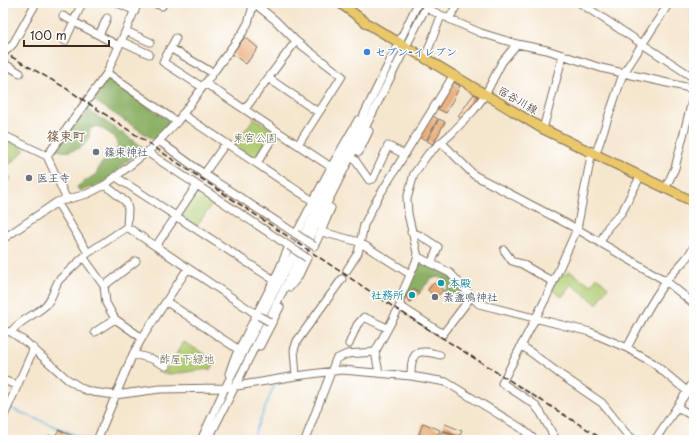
<svg xmlns="http://www.w3.org/2000/svg" width="697" height="443" font-family="'Playpen Sans','Klee One',sans-serif">
  <rect width="100%" height="100%" fill="#fff"/>
  <filter id="ink" filterUnits="userSpaceOnUse"><feTurbulence type="fractalNoise" baseFrequency=".025" numOctaves="2"/><feDisplacementMap in="SourceGraphic" scale="8" xChannelSelector="R" yChannelSelector="G"/><feConvolveMatrix kernelMatrix="1 2 1 2 8 2 1 2 1" color-interpolation-filters="sRGB"/></filter>
  <filter id="wash" filterUnits="userSpaceOnUse"><feTurbulence type="fractalNoise" baseFrequency=".012" numOctaves="4" result="noise"/><feDisplacementMap in="SourceGraphic" scale="16" xChannelSelector="R" yChannelSelector="G"/><feGaussianBlur stdDeviation="0.9" result="paint"/><feColorMatrix in="noise" values="0 0 0 0 0 0 0 0 0 0 0 0 0 0 0 0 0 1.4 0 .05"/><feComposite in="paint" operator="in"/></filter>
  <g filter="url(#wash)">
    <rect width="100%" height="100%" fill="#f5e6ce"/>
    <path fill="#b0cc73" stroke="#767b48" d="M254,118L274,131L256,159L235,145Z
      M3,138L25,150L3,170L11,178L3,185Z
      M199,189L215,200L197,226L181,215Z
      M569,271L591,285L597,277L608,287L597,304L571,284L562,297L552,290L561,272L566,275Z
      M184,342L216,361L211,369C195,370 180,374 163,374Z"/>
    <path fill="#8cb065" stroke="#646d42" d="M106,78L171,122L154,140L92,99Z
      M85,108L143,147L102,184L80,191L77,188L78,186L96,174L101,164L118,147L115,137L98,126L91,128C88,132 90,136 88,140C83,149 66,155 57,149L56,147Z
      M419,261L449,275L467,296L463,303L460,298L453,294L447,297L443,292L448,287V282C434,270 428,283 419,293L414,288L402,301Z"/>
    <g fill="none" stroke-linecap="round" stroke-linejoin="round">
      <path stroke="#68b3e1" stroke-width="1.5" d="M10,408L88,440
        M252,440L275,383"/>
    </g>
    <g id="blocks">
      <path fill="#e7a971" d="M245,37L258,48L246,64L232,54Z
        M453,82L460,86L446,113L438,109Z
        M474,94L479,98L463,120L458,116Z
        M431,115L438,119L426,140L419,137Z
        M439,119L445,122L433,144L427,141Z
        M442,278L446,282L440,288L443,290L436,298L428,290L434,283L436,285Z
        M414,289L419,294L410,302L406,296Z
        M423,423L440,430L436,440L419,434Z
        M445,424L462,431L459,437L443,430Z
        M59,430L82,440H47L49,435L54,437Z
        M442,431L460,439L459,440H438Z
        M464,436L474,440H462Z"/>
    </g>
  </g>
  <g filter="url(#ink)">
    <use href="#blocks" fill-opacity="0" stroke="#7c6c5c" stroke-width="1"/>
    <g fill="none" stroke-linecap="round" stroke-linejoin="round">
      <defs>
        <path id="minor" d="M118,3L135,11
          M153,3L162,6
          M254,3L275,20L296,41
          M458,3L449,19L481,33L517,44L547,50L601,68L694,89
          M580,3L694,78
          M426,8L445,17
          M63,16L119,46
          M126,31L150,42
          M99,35L107,18
          M176,38L163,62L202,87
          M65,41L82,3
          M121,41L149,54
          M3,48L7,50L13,44L36,3
          M170,48L213,73
          M425,58L441,16
          M3,63L20,73
          M107,73L177,122
          M268,78L318,112
          M205,83L331,167
          M245,109L296,41L342,76L298,145
          M182,114L313,201
          M543,129L563,55
          M3,135L47,156L67,200
          M159,141L204,174L226,143
          M441,142L474,175L577,229L666,281L694,304
          M147,152L289,246L279,270L234,359L229,374
          M359,152L369,131
          M596,153L623,74L669,3
          M47,156L107,73L138,3
          M355,160L369,180L373,179L388,146L404,154
          M257,163L277,131
          M204,174L296,234L331,167L358,120
          M116,177L274,280
          M105,185L126,202L128,209L127,227
          M666,187L675,168L694,93
          M57,202L88,253
          M127,227L259,316
          M322,232L359,242L410,274
          M411,232L421,236L438,247L431,264
          M3,239L57,202L87,194L105,185L152,148L177,122L243,32L248,23L254,3
          M600,243L608,227L622,212L641,175
          M156,246L197,185
          M314,246C321,234 325,221 331,208
          M504,250L512,261L522,264L553,282
          M418,257L450,273L479,304L590,332L627,348L653,363L688,392
          M84,258L104,286L106,303L115,319L142,338
          M347,270L358,253L364,225L376,201L453,76
          M104,286L136,261
          M290,287L298,277L307,258
          M167,302L239,350
          M400,306L443,334L471,297
          M3,331L11,332L27,343L67,379L83,389L92,392L115,395L160,389L225,388L296,376L342,370L411,376L446,382L521,428L535,440
          M11,332C21,319 34,316 46,305C54,296 54,287 59,280L88,253L127,227
          M95,332L115,319
          M349,344L357,325L364,317L387,328
          M521,345L561,375L602,403L625,432L634,440
          M260,346L280,307
          M627,348C639,325 651,301 667,280C676,268 688,260 694,246
          M375,352L379,373
          M133,354L152,359L166,366
          M296,376L294,350L297,341L342,279
          M411,376C411,350 417,349 440,355
          M3,380L16,385
          M677,407L694,417
          M3,418L34,348
          M97,440L133,354L142,338L188,268
          M201,440L225,388L341,162L418,3
          M208,440L428,3
          M305,440L336,359L347,354L375,352L400,306V298L418,257L408,214L407,199L414,174L428,154L452,133L474,110L485,95L502,62L517,44
          M556,440L541,413L534,404L502,383L546,298L577,229L592,151
          M655,440L694,381
          M690,440L694,435"/>
        <path id="major" d="M340,3L368,24L543,129L694,202"/>
      </defs>
      <use href="#minor" stroke="#7c6c5c" stroke-width="9"/>
      <use href="#major" stroke="#7c6c5c" stroke-width="11"/>
      <use href="#minor" stroke="#fff" stroke-width="7"/>
      <use href="#major" stroke="#eac769" stroke-width="9"/>
      <path stroke="#3b2a1e" stroke-width="1.5" stroke-dasharray="6 3" stroke-linecap="butt" d="M3,52L64,87L398,310L604,440"/>
      <defs>
        <path id="minor-bridge" d="M296,234L314,246
          M289,246L307,258
          M259,316L270,322"/>
      </defs>
      <use href="#minor-bridge" stroke="#7c6c5c" stroke-width="9" stroke-linecap="butt"/>
      <use href="#minor-bridge" stroke="#fff" stroke-width="7"/>
    </g>
  </g>
  <circle fill="#3f7fe0" stroke="#fff" stroke-width="1.5" cx="367" cy="52" r="4"/>
  <g fill="#6b7280" stroke="#fff" stroke-width="1.5">
    <circle cx="96" cy="152" r="4"/>
    <circle cx="29" cy="178" r="4"/>
    <circle cx="435" cy="297" r="4"/>
  </g>
  <g fill="#0f9aa8" stroke="#fff" stroke-width="1.5">
    <circle cx="441" cy="283" r="4"/>
    <circle cx="412" cy="295" r="4"/>
  </g>
  <g text-anchor="middle" stroke-width="3" stroke-linejoin="round" paint-order="stroke">
    <g font-size="11" font-weight="bold" fill="#366cbe" stroke="#fff" text-anchor="start">
      <text x="375" y="56">セブン-イレブン</text>
    </g>
    <g font-size="11" fill="#3b2a1e" stroke="#fff">
      <text transform="translate(518 100) rotate(30)" y="4">宿谷川線</text>
    </g>
    <g font-size="11" fill="#5e5b38" stroke="#fff">
      <text x="255" y="142">東宮公園</text>
      <text x="187" y="363">酢屋下緑地</text>
    </g>
    <g font-size="11" font-weight="bold" fill="#5b616d" stroke="#fff" text-anchor="start">
      <text x="104" y="156">篠束神社</text>
      <text x="37" y="182">医王寺</text>
      <text x="443" y="301">素盞鳴神社</text>
    </g>
    <g font-size="11" font-weight="bold" fill="#0d838f" stroke="#fff" text-anchor="start">
      <text x="449" y="287">本殿</text>
      <text x="404" y="299" text-anchor="end">社務所</text>
    </g>
    <g font-size="13" font-weight="bold" fill="#77563b" stroke="#fff">
      <text x="66" y="141">篠束町</text>
    </g>
  </g>
  <rect width="697" height="443" fill="none" stroke="#fff" stroke-width="16"/>
  <path d="M24 40v6h85v-6" fill="none" stroke="#3b2a1e" stroke-width="2"/>
  <text x="30" y="40" font-size="12" fill="#3b2a1e" stroke="#ffffff" stroke-width="3" paint-order="stroke">100 m</text>
</svg>
